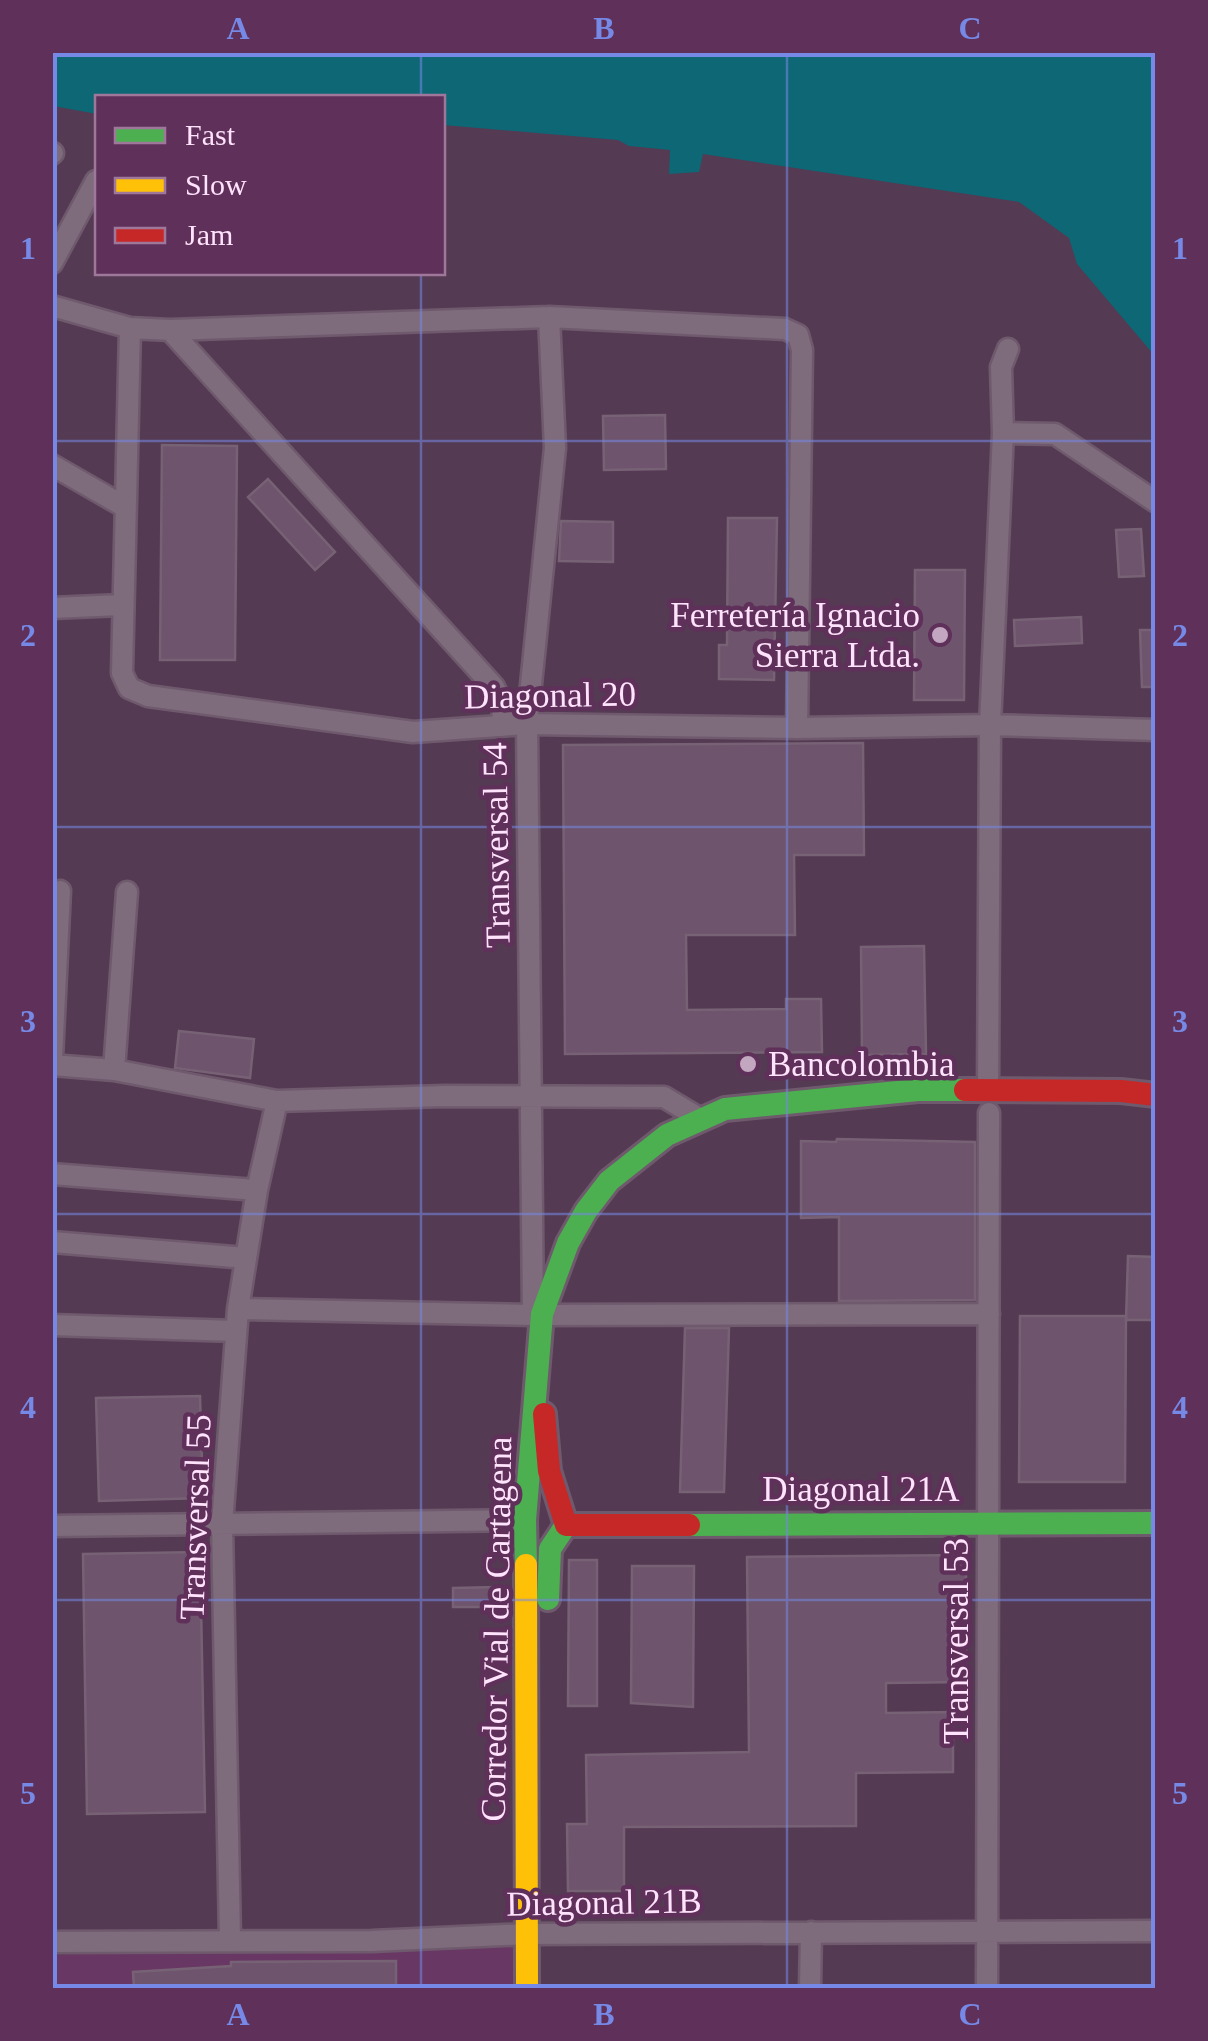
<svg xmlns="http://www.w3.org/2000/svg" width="1208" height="2041" font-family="'Times New Roman',serif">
  <rect width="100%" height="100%" fill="#543a52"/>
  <path fill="#683763" d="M514,1941V1988H53L52,1955Z"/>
  <path fill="#0e6775" d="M53,52L1155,53V366L1152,361L1154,355L1077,264L1069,238L1019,202L703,154L699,172L669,174L670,150L629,146L618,140L443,125L442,98H98L97,114L53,106Z"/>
  <path fill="#6e546c" stroke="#776275" stroke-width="2.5" d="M665,415L666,469L604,470L603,416Z
    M162,445L237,446L235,660H160Z
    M268,479L335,552L315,570L248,497Z
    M728,518H777L774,680L719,679V645H727Z
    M561,521L613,522V562L559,561Z
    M1141,529L1144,576L1119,577L1116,530Z
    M915,570H965L964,700H914Z
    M1081,617L1082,643L1015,646L1014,620Z
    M1140,630H1156V687H1142Z
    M863,743L864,855H794L795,935H686L687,1010L786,1009V999H821L822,1052L565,1054L563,745Z
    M924,946L926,1054L862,1055L861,947Z
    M179,1031L254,1039L250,1078L175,1068Z
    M837,1139L975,1142V1300L839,1301V1217L801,1218V1141L836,1142Z
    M1128,1256L1156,1257V1320H1126Z
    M1020,1316H1126L1125,1482H1019Z
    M685,1328H729L724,1492H680Z
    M200,1396L203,1498L99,1501L96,1398Z
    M200,1552L205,1812L87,1814L83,1554Z
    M966,1555V1682L886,1683V1713L953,1712V1772L856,1773V1826L624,1827V1891H568L567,1824H587L586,1755L749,1752L747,1557Z
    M569,1560H597V1706H568Z
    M632,1566H694L693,1707L631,1703Z
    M498,1587V1607H453V1588Z
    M396,1961V1988H134L133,1972L231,1966V1962Z"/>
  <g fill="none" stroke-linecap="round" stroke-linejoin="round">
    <defs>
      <path id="street" d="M52,154L53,153
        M52,263L96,181
        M52,306L130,328
        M170,330L494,687L503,706L502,726
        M1003,433L1055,434L1156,502
        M52,465L125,507
        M52,608L121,605
        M797,728L802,350L798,335L785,329L549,317L170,330L130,328L122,673L129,688L148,696L413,732L527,724L797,728L990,725L1156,730
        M52,1058L60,891
        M52,1065L114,1070L277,1101L445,1096L664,1097L699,1118
        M114,1070L127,892
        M988,1090L990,725L1003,433L1001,367L1008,349
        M52,1174L257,1190
        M52,1242L246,1258
        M238,1309L533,1315L989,1314
        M533,1315L527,724L555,448L549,317
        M52,1325L235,1331
        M52,1526L525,1520
        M230,1939L222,1524L238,1309L257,1190L277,1101
        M52,1942L372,1941L528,1934L1156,1931
        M810,1988L811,1932
        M987,1988L989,1113"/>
      <path id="fast" d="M689,1525L1156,1523
        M526,1565L525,1520L542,1314L568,1243L586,1211L609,1181L667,1135L725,1109L918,1090H965
        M548,1599L550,1549L566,1525"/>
      <path id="slow" d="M526,1565L527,1988"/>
      <path id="jam" d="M965,1090L1121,1091L1156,1095
        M544,1414L549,1471L566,1525H689"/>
    </defs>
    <use href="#street" stroke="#6f596d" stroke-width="25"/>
    <use href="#fast" stroke="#6f596d" stroke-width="28"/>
    <use href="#slow" stroke="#6f596d" stroke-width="28"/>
    <use href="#jam" stroke="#6f596d" stroke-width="28"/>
    <use href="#street" stroke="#7e6b7c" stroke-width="20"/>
    <use href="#fast" stroke="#4caf50" stroke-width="22"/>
    <use href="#slow" stroke="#ffc107" stroke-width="22"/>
    <use href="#jam" stroke="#c62828" stroke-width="22"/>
  </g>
  <path fill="none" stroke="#7789e6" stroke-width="2.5" stroke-opacity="0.55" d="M421,52V98M787,52V1988M421,272V1988M52,441H1156M52,827H1156M52,1214H1156M52,1600H1156"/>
  <g fill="#c3a7c0" stroke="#5e305a" stroke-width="4">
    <circle cx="940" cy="635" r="10"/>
    <circle cx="748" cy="1064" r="10"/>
  </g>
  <g text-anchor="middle" stroke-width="9" stroke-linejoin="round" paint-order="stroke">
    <g font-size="35" fill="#ffe2fb" stroke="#5e305a" text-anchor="end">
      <text x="920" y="627">Ferretería Ignacio<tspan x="920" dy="40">Sierra Ltda.</tspan></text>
      <text x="768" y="1076" text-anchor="start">Bancolombia</text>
    </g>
    <g font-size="35" fill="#ffe2fb" stroke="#5e305a">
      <text transform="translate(550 695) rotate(-1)" y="12">Diagonal 20</text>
      <text transform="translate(496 845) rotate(-91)" y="12">Transversal 54</text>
      <text x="861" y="1501">Diagonal 21A</text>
      <text transform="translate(195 1517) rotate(-88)" y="12">Transversal 55</text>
      <text transform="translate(496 1629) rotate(-89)" y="12">Corredor Vial de Cartagena</text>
      <text transform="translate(956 1641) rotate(-90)" y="12">Transversal 53</text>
      <text transform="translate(604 1902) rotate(-1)" y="12">Diagonal 21B</text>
    </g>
  </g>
  <rect width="1208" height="2041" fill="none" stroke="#5e305a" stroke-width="110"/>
  <rect x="95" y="95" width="350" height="180" fill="#5e305a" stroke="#9e779a" stroke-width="2.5"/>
  <rect x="115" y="128" width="50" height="15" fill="#4caf50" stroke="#9e779a" stroke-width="2.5"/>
  <text x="185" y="145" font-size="30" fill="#ffe2fb">Fast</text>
  <rect x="115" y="178" width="50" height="15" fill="#ffc107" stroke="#9e779a" stroke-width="2.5"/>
  <text x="185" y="195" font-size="30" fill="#ffe2fb">Slow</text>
  <rect x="115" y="228" width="50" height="15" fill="#c62828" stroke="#9e779a" stroke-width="2.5"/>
  <text x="185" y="245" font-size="30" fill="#ffe2fb">Jam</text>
  <rect x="55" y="55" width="1098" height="1931" fill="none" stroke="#7789e6" stroke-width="4"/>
  <g font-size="32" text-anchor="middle" font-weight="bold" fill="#7789e6">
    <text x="238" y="39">A</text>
    <text x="604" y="39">B</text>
    <text x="970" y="39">C</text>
    <text x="28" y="259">1</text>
    <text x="1180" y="259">1</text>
    <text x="28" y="646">2</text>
    <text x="1180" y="646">2</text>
    <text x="28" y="1032">3</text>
    <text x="1180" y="1032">3</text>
    <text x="28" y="1418">4</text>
    <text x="1180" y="1418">4</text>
    <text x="28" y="1804">5</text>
    <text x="1180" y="1804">5</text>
    <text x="238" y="2025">A</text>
    <text x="604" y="2025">B</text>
    <text x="970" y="2025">C</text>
  </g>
</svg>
